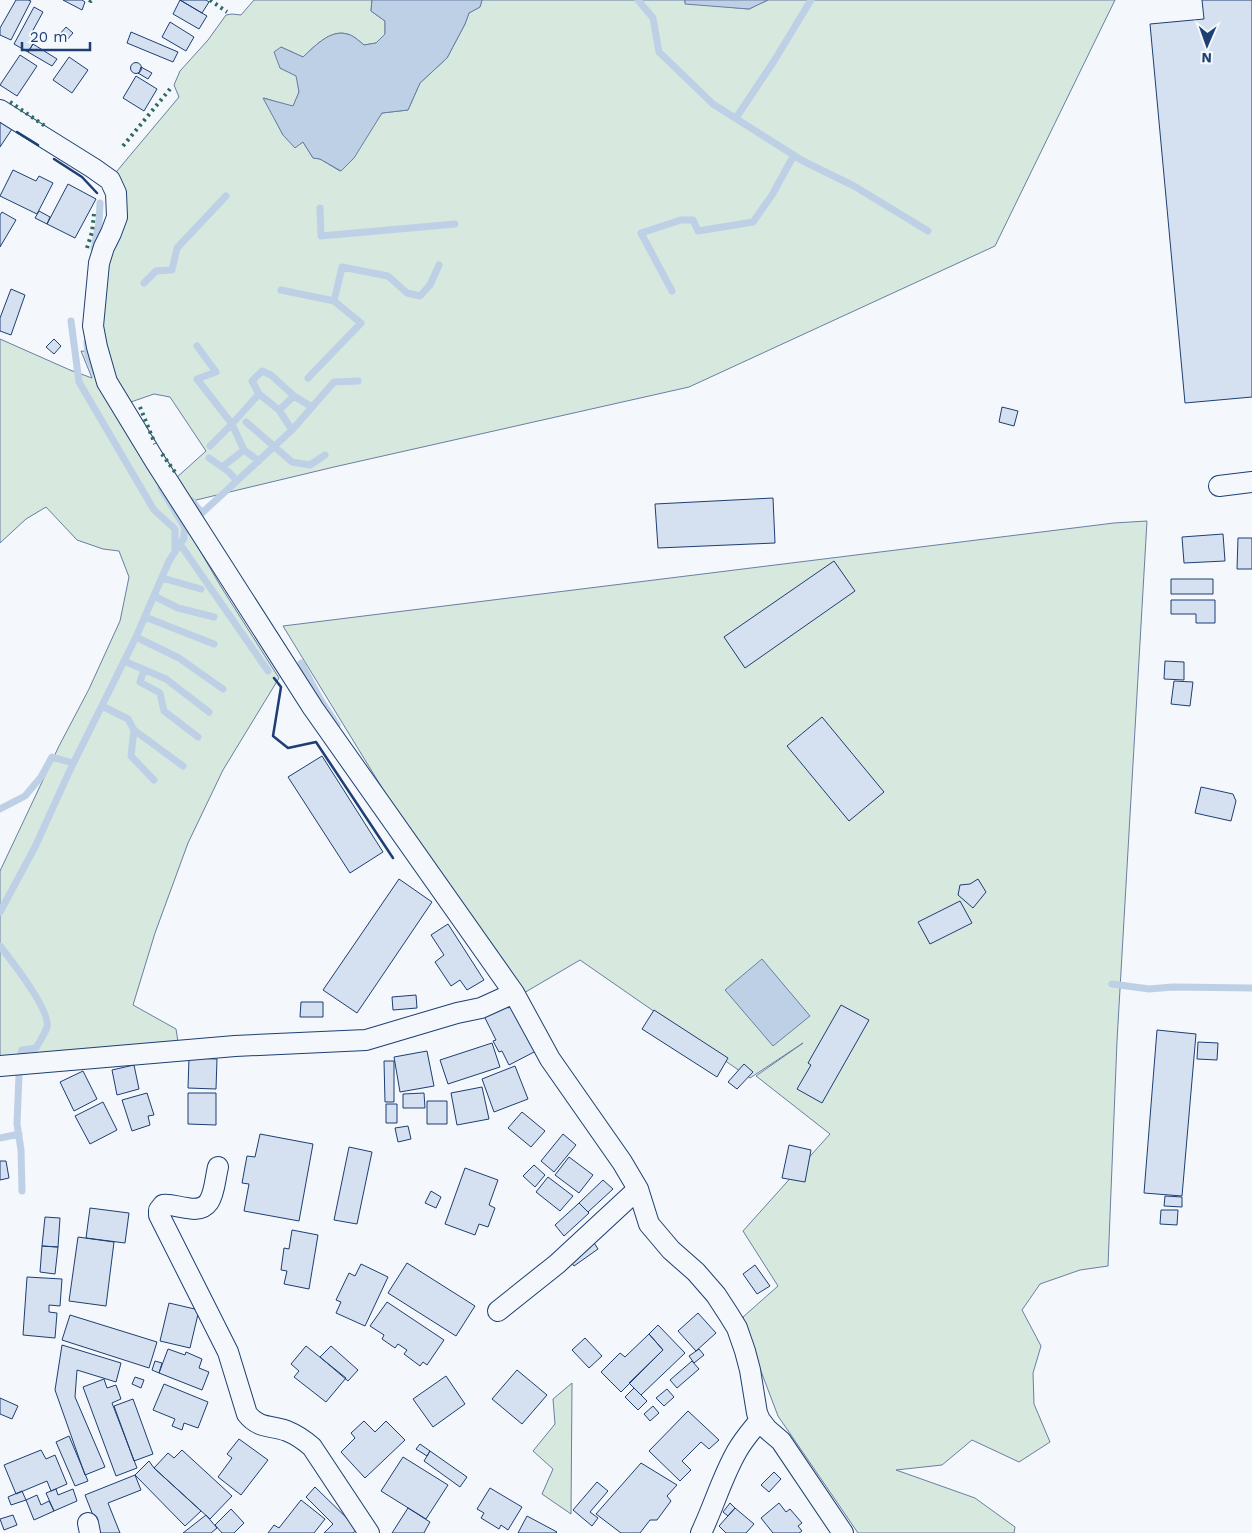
<svg xmlns="http://www.w3.org/2000/svg" width="1252" height="1533" font-family="'Work Sans',sans-serif">
  <rect width="100%" height="100%" fill="#f4f7fb"/>
  <path fill="#d7e8df" stroke="#687fa3" d="M254,0H372L371,11L385,21V34L376,43L364,45C359,41 353,35 347,34C330,29 314,47 303,57L281,47L280,68L297,76L299,92L293,107L264,98L283,135L295,147L303,142L313,158L320,159L340,171L382,113L408,110L420,83L447,58L465,24L469,13L480,7L482,0H685V3L749,9L768,0H1115L995,246L689,387L334,467L192,501L175,479L206,451L170,397L154,394L128,403L116,381L103,343L102,316L112,177L179,97L174,85L180,71L208,40L226,15L232,14L241,15Z
    M0,339L70,370L92,378L81,351L91,352L191,535L220,585L279,678L223,770L188,843L155,933L133,1005L176,1029L179,1048L0,1062V871L59,746L89,689L120,621L129,577L119,551L103,549L77,540L46,507L26,519L0,543Z
    M1147,521L1117,1041L1108,1266L1080,1270L1040,1284L1022,1310L1041,1346L1033,1373L1034,1404L1050,1442L1019,1462L972,1440L942,1465L896,1470L975,1498L1015,1527L1014,1533H858L778,1416L759,1366L743,1317L778,1286L743,1231L830,1134L756,1076L803,1043L750,1078L580,960L512,1000L283,626L1114,523Z
    M572,1383L571,1514L542,1494L553,1469L533,1451L555,1424L553,1399Z"/>
  <path fill="#bed0e5" stroke="#687fa3" d="M372,0H482L480,7L469,13L465,24L447,58L420,83L408,110L382,113L354,158L341,171L320,159L313,158L303,142L295,148L283,135L263,98L293,106L299,92L296,76L280,68L274,52L281,47L303,57C314,47 330,29 347,34C353,35 359,41 364,45L376,43L385,34V21L371,11Z
    M685,0H768L749,9L685,4Z
    M762,959L810,1016L773,1046L725,990Z"/>
  <g fill="none" stroke-linecap="round" stroke-linejoin="round">
    <path stroke="#bed0e5" stroke-width="7" d="M638,0L653,18L659,52L713,104L803,161L854,186L928,231
      M736,118L774,61L811,0
      M320,208L321,236L455,224
      M94,249L99,222L100,203
      M144,283L156,271L172,270L177,248L226,196
      M281,290L334,301L361,323L308,378
      M672,291L641,233L681,220H693L698,231L753,222L772,195L794,155
      M334,301L342,267L388,276L407,293L420,296L430,285L439,265
      M71,321L79,382L154,510L175,529V550
      M87,342L88,356L95,372
      M197,346L216,372L197,379L232,424L259,394L252,381L262,371L271,375L294,396L312,407
      M259,394L279,410L292,430
      M279,410L294,396
      M246,422L292,462L310,465L325,455
      M210,446L232,424L244,450
      M209,458L229,472L237,481
      M222,467L244,450L259,461
      M161,488L185,528L183,540
      M192,501L202,513L292,430L334,382L358,381
      M180,544L268,671
      M162,578L201,589
      M154,596L178,608L214,617
      M145,617L214,644
      M136,637L179,658L223,689
      M124,661L166,679L209,712
      M301,663L320,699L337,725
      M144,670L140,682L160,693L164,711L198,737
      M102,706L128,719L134,730L183,766
      M134,730L131,756L154,780
      M0,809L25,796L41,777L52,757L73,763
      M0,912L35,847L70,770L136,637L169,561L184,538
      M0,946C11,960 51,1011 47,1027C45,1034 39,1042 36,1048L22,1050L19,1061
      M1112,984L1149,989L1173,987L1252,988
      M19,1075L17,1124L21,1150L22,1191
      M0,1138L19,1134"/>
  </g>
  <path fill="#d5e0f0" stroke="#1d3f73" d="M16,0H28L31,1L11,40L0,35V28Z
    M63,0H82L85,2L82,10Z
    M180,0H206L209,2L202,13Z
    M180,0L207,16L199,29L173,14Z
    M1202,0H1252V397L1185,403L1150,24L1204,19Z
    M34,7L43,12L32,32L38,36L28,52L14,44Z
    M170,22L194,37L186,51L162,37Z
    M66,27L73,33L66,41L59,35Z
    M131,32L178,52L173,62L127,43Z
    M33,44L57,59L52,66L28,52Z
    M20,55L37,66L17,96L0,85Z
    M69,57L88,70L72,93L53,80Z
    M130.5 68a5.5 5.5 0 1 1 11 0a5.5 5.5 0 1 1-11 0Z
    M141,67L152,73L148,79L138,73H139Z
    M136,76L157,89L144,111L123,98Z
    M0,121L12,129L0,147Z
    M13,170L36,181L39,176L53,183L37,214L0,196Z
    M68,184L96,199L75,238L47,224Z
    M39,211L50,217L47,224L35,218Z
    M2,212L16,220L0,247V215Z
    M11,289L25,295L11,335L0,331V318Z
    M54,339L61,346L54,354L46,347Z
    M1002,407L1018,411L1014,426L999,422Z
    M773,498L775,543L658,548L655,504Z
    M1223,534L1225,561L1184,563L1182,537Z
    M1238,538H1252V569H1237Z
    M834,561L855,591L745,668L724,637Z
    M1171,579H1213V594H1171Z
    M1171,600H1215V623H1196V614H1171Z
    M1165,661L1184,662V680L1164,679Z
    M1174,681L1193,682L1190,706L1171,704Z
    M822,717L884,792L849,821L787,746Z
    M322,756L383,852L350,873L288,777Z
    M1201,787L1233,794L1236,801L1231,821L1195,813Z
    M399,879L432,902L357,1013L323,990Z
    M978,879L986,892L973,908L958,895L960,885L970,884Z
    M960,901L972,923L930,944L918,922Z
    M448,924L484,980L467,990L460,980L451,986L435,962L444,955L431,935Z
    M416,995L417,1008L393,1010L392,997Z
    M505,1001L508,1008L513,1006L536,1051L509,1065L502,1051L499,1052L493,1041L496,1040L482,1012Z
    M301,1002H323V1017H300Z
    M841,1005L869,1020L822,1103L797,1089L811,1065L808,1063Z
    M654,1010L728,1058L717,1077L642,1029Z
    M1157,1030L1196,1034L1182,1196L1144,1193Z
    M1198,1042L1218,1043L1217,1060L1197,1059Z
    M492,1043L500,1067L448,1084L440,1060Z
    M427,1051L434,1086L400,1092L394,1057Z
    M189,1058L217,1059L216,1089L188,1088Z
    M384,1061H394V1102H385Z
    M744,1064L753,1072L737,1089L728,1082Z
    M134,1065L139,1089L117,1095L112,1070Z
    M515,1066L528,1099L494,1112L482,1079Z
    M83,1071L97,1099L74,1111L60,1082Z
    M482,1087L489,1119L457,1125L451,1093Z
    M147,1093L154,1115L148,1116L150,1125L132,1131L122,1100Z
    M188,1093H216V1125L188,1124Z
    M424,1093L425,1108H403V1094Z
    M427,1101H447V1124H427Z
    M103,1102L117,1130L90,1144L75,1116Z
    M386,1104H397V1123H386Z
    M522,1112L545,1131L531,1147L508,1128Z
    M408,1126L411,1139L398,1142L395,1128Z
    M260,1134L313,1144L299,1221L244,1211L249,1184L242,1183L247,1156L255,1157Z
    M563,1134L576,1145L554,1172L541,1161Z
    M789,1145L811,1150L805,1182L782,1178Z
    M349,1147L372,1152L357,1224L334,1220Z
    M569,1157L593,1175L579,1193L555,1175Z
    M0,1161H6L9,1178L0,1180Z
    M534,1165L545,1175L535,1187L523,1176Z
    M465,1168L498,1180L489,1205L495,1208L488,1227L479,1224L475,1235L445,1224Z
    M548,1177L573,1196L560,1211L536,1192Z
    M603,1180L613,1189L588,1212L579,1203Z
    M431,1191L441,1197L436,1208L425,1203Z
    M1165,1196L1182,1197V1207L1164,1206Z
    M579,1203L589,1213L564,1236L555,1225Z
    M90,1208L129,1213L125,1243L86,1238Z
    M1161,1210H1178L1177,1225L1160,1224Z
    M45,1217L60,1218L58,1247L42,1246Z
    M292,1230L318,1235L309,1289L284,1284L287,1271L281,1270L284,1248L289,1249Z
    M589,1235L598,1249L574,1266L564,1252Z
    M78,1237L114,1242L106,1306L69,1301Z
    M42,1246L58,1247L55,1274L40,1272Z
    M407,1263L475,1306L456,1336L388,1293Z
    M361,1264L388,1277L365,1326L336,1313L341,1302L336,1300L349,1273L355,1276Z
    M755,1265L770,1286L757,1294L743,1274Z
    M27,1277L62,1279L60,1306L49,1305V1312L57,1313L55,1338L23,1335Z
    M387,1302L444,1340L427,1365L423,1362L420,1366L404,1354L407,1350L398,1344L395,1348L382,1339L384,1335L370,1326Z
    M169,1303L199,1310L190,1348L160,1341Z
    M698,1313L716,1333L696,1351L678,1331Z
    M70,1315L157,1342L149,1368L62,1340Z
    M658,1325L685,1353L641,1395L629,1383L663,1350L649,1334Z
    M649,1334L663,1350L621,1392L601,1372L620,1353L625,1357Z
    M585,1338L602,1356L589,1368L572,1350Z
    M62,1345L121,1363L116,1382L77,1370L75,1397L105,1467L85,1475L55,1390Z
    M306,1346L346,1378L326,1402L294,1377L299,1371L291,1364Z
    M331,1346L358,1370L348,1381L320,1357Z
    M168,1349L185,1355L186,1352L202,1359L199,1368L209,1372L202,1390L159,1373Z
    M699,1349L704,1355L694,1363L689,1356Z
    M155,1361L162,1363L159,1373L152,1370Z
    M692,1361L699,1369L677,1388L670,1380Z
    M517,1370L547,1395L522,1424L492,1399Z
    M446,1376L465,1404L433,1427L413,1399Z
    M135,1377L144,1380L141,1388L132,1384Z
    M104,1379L107,1388L116,1385L121,1399L112,1403L137,1468L116,1476L83,1387Z
    M164,1384L208,1402L198,1428L184,1423L182,1430L172,1426L175,1419L153,1410Z
    M634,1388L647,1401L638,1410L625,1397Z
    M667,1389L674,1397L664,1406L656,1398Z
    M0,1398L18,1406L12,1419L0,1414Z
    M133,1399L153,1454L134,1461L114,1406Z
    M653,1406L659,1413L650,1421L644,1414Z
    M688,1411L719,1440L709,1449L701,1442L682,1461L691,1470L680,1481L649,1451Z
    M364,1421L375,1432L386,1421L405,1440L365,1478L341,1452L355,1438L351,1433Z
    M69,1436L88,1481L75,1486L56,1442Z
    M239,1439L268,1460L241,1495L218,1477L232,1458L227,1454Z
    M420,1444L430,1451L427,1456L416,1449Z
    M41,1450L46,1459L55,1455L67,1484L51,1491L47,1481L16,1494L4,1465Z
    M182,1450L232,1496L210,1519L154,1468L168,1453L174,1458Z
    M430,1451L467,1477L460,1487L424,1461Z
    M403,1457L448,1485L426,1519L381,1491Z
    M149,1461L154,1468L201,1511L185,1526L135,1475Z
    M641,1463L677,1485L667,1496L671,1501L657,1520H650L640,1533H621L596,1514Z
    M774,1472L781,1479L769,1492L761,1485Z
    M135,1475L141,1490L108,1503L120,1533H100L85,1495Z
    M597,1482L608,1491L590,1512L598,1518L592,1526L573,1510Z
    M315,1487L358,1529L353,1533H324L333,1524L306,1497Z
    M490,1488L522,1507L508,1530L501,1525L499,1529L481,1518L484,1513L477,1509Z
    M56,1489L58,1495L73,1489L77,1501L54,1511L46,1493Z
    M22,1491L26,1500L11,1505L8,1497Z
    M37,1495L41,1505L49,1501L54,1511L34,1520L26,1500Z
    M301,1500L325,1519L314,1533H268L274,1525L279,1528Z
    M730,1503L735,1508L728,1516L723,1512Z
    M779,1503L786,1512L790,1509L802,1523L798,1526L802,1531L799,1533H773L761,1518Z
    M408,1508L430,1522L426,1529L424,1533H392Z
    M735,1508L754,1524L746,1533H726L719,1526Z
    M231,1509L244,1523L234,1533H222L215,1525Z
    M13,1515L17,1525L4,1530L0,1519Z
    M206,1515L217,1528L211,1533H183Z
    M527,1516L557,1532L556,1533H518Z"/>
  <g fill="none" stroke-linecap="round" stroke-linejoin="round">
    <defs>
      <path id="street" d="M0,110L93,168L110,180L116,193L117,217L111,233L104,247L99,263L93,326L97,347L107,382L155,461L313,708L514,993L550,1059L622,1162L638,1189L649,1224L671,1250L696,1272L716,1295L729,1315L737,1328L745,1351L750,1370L757,1413L760,1420L767,1429L781,1441L843,1533
        M1219,486L1252,482
        M0,1066L235,1046L366,1040L457,1013L481,1008L514,993
        M218,1167C213,1188 215,1214 187,1208C178,1207 171,1204 163,1205L159,1210V1215L228,1352L247,1414C259,1429 271,1425 287,1431C297,1435 304,1440 312,1447L369,1533
        M498,1311L557,1264L638,1189
        M88,1523L90,1533
        M701,1533C714,1506 722,1477 737,1451C743,1440 752,1430 760,1420"/>
    </defs>
    <use href="#street" stroke="#1d3f73" stroke-width="22"/>
    <use href="#street" stroke="#f4f7fb" stroke-width="20"/>
    <path stroke="#2c6c60" stroke-width="4" stroke-dasharray="2.5 4" stroke-linecap="butt" d="M89,0L91,1L92,0
      M210,0L227,12
      M10,102L45,126
      M123,146L170,89
      M87,248L92,232L94,214
      M140,407L155,444
      M162,454L175,472"/>
    <path stroke="#1d3f73" stroke-width="2.5" d="M17,132L38,145
      M54,159L82,177L97,193
      M274,678L281,687L273,736L288,748L316,742L393,858"/>
  </g>
  <g transform="translate(1207 45) rotate(182)" stroke="#f4f7fb" stroke-width="4" paint-order="stroke">
  <path d="M0-4L9 19L0 12L-9 19Z" fill="#1d3f73"/>
  <text y="-8" font-size="14" font-weight="bold" text-anchor="middle" fill="#1d3f73">N</text>
  </g>
  <path d="M22 42v8h68v-8" fill="none" stroke="#1d3f73" stroke-width="2.5"/>
  <text x="30" y="42" font-size="15" fill="#1d3f73" stroke="#f4f7fb" stroke-width="4" paint-order="stroke">20 m</text>
</svg>
